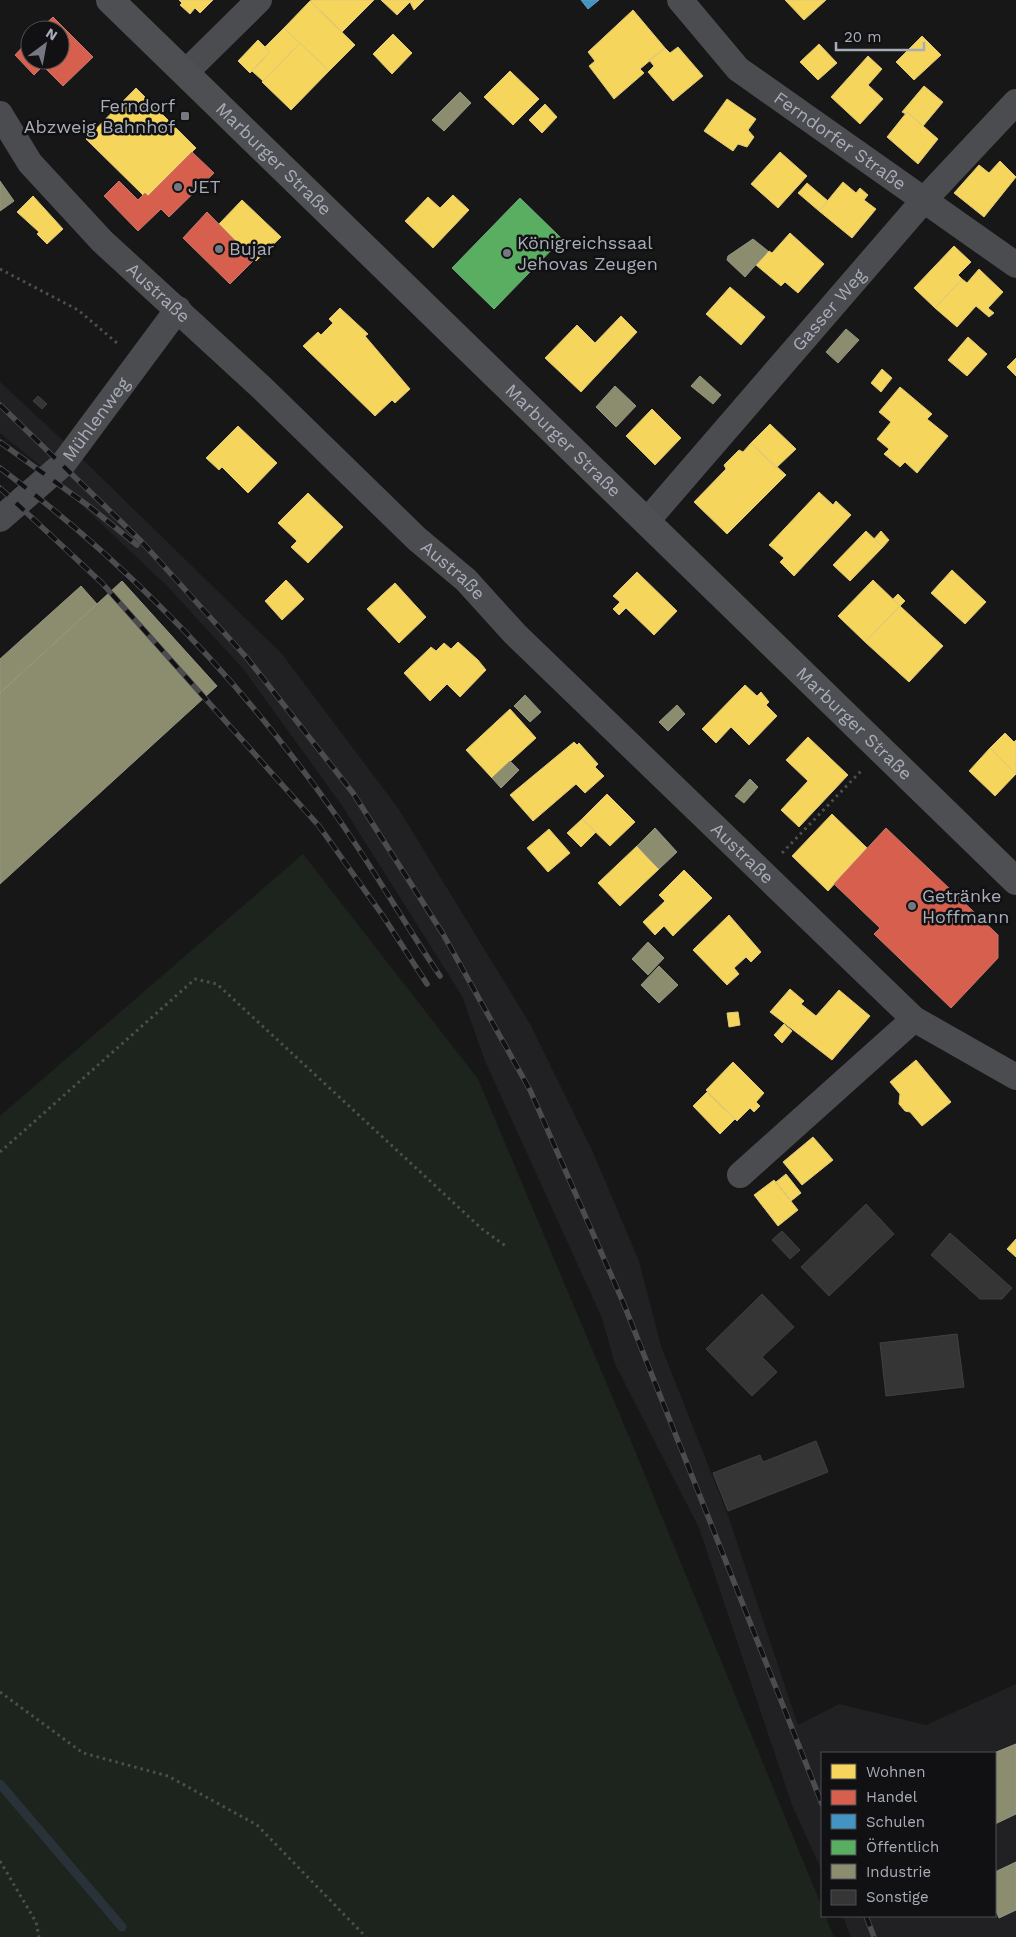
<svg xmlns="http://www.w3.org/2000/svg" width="1016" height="1937" font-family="'Work Sans',sans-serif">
  <rect width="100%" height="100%" fill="#171717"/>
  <path fill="#212123" d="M0,382L70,447L282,654L398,808L530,1024L592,1150L639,1261L661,1346L729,1518L798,1725L839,1704L926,1725L1016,1684V1937H851L843,1916H995V1753H822V1871L792,1805L699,1528L615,1364L602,1318L485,1061L462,996L343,807L244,670L168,587L37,463L0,433Z"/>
  <path fill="#1d241e" d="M303,854L478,1079L633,1446L822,1907V1916H825L834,1937H0V1116Z"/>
  <path fill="#f6d55c" stroke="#dfc978" d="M179,0H213L200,13L195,8L190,14L180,5L182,3Z
    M312,0H374L342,32L310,1Z
    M381,0H424L414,10L410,2L397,15Z
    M785,0H826L804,20Z
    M310,1L355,45L329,71L284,28Z
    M633,10L665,48L640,69L644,73L614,99L589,66L595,61L588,52Z
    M284,28L300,43L263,81L252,71L270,52L265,47Z
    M393,34L412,53L392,74L373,54Z
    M922,36L941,55L914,80L896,62Z
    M258,40L270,52L250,73L238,61Z
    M300,43L329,71L291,110L262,82Z
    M819,44L837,63L818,80L800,62Z
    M678,47L703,76L673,101L648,72L654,66L649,60L665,48L670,53Z
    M868,56L882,69L868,85L883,99L860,124L831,97Z
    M510,71L539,99L513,125L484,97Z
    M924,86L943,102L923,126L907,112L906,114L902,112Z
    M136,88L196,148L148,196L145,193L143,195L86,139Z
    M727,99L756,119L748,130L754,137L747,147L738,144L733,151L704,131Z
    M545,104L557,117L542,133L529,120Z
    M907,112L938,139L918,164L887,137Z
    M780,152L807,176L778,208L751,184Z
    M1000,161L1016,177L984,217L954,193L979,165L989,173Z
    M843,182L856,193L860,188L868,195L864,200L876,209L852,238L819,211Z
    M807,183L828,201L819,211L798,193Z
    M453,195L469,210L433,248L405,221L428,197L440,208Z
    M33,196L63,229L47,244L37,234L39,232L17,212Z
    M242,200L281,237L256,261L219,224Z
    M790,233L824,264L798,293L785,282L781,286L756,265L769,251L772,253Z
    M954,246L971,262L958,275L962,279L935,308L914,288Z
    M979,269L1003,292L988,308L994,313L989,317L976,306L957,327L935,308L962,279L967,283Z
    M730,287L765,317L741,345L706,314Z
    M340,308L368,334L365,336L410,389L395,403L392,400L375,416L303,346L318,332L321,335L333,323L329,319Z
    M621,316L637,332L581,392L545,358L577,325L595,343Z
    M968,337L987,354L967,376L948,360Z
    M1016,358V376L1007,367Z
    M882,369L892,378L881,392L871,383Z
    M900,387L932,414L927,419L948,436L917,473L905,462L900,467L884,454L889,449L877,439L891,422L879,412Z
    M652,409L681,438L655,465L626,436Z
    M770,424L796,449L776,468L751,443Z
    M238,426L277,463L248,493L222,467L219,470L206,458Z
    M751,443L786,475L727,534L694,502L726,469L724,465L739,450L743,452Z
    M819,492L833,505L836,501L851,515L794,576L780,562L784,558L769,545Z
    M308,493L343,527L308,563L291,547L297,541L278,523Z
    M866,531L883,547L850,581L833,565Z
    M881,531L889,540L883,547L874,539Z
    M952,570L986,602L965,624L931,593Z
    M637,572L677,611L654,635L626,608L619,615L613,609L620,602L613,596Z
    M286,580L304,599L282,620L265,601Z
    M873,580L900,606L865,642L838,616Z
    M395,583L426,617L399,643L367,609Z
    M898,594L905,601L900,606L893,599Z
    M900,606L943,646L909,682L865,642Z
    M458,642L478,660L486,670L460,697L447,684L430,701L404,673L431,647L436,651L444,643L451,649Z
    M745,685L757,696L761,692L769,702L766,705L777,716L749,745L731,727L716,743L702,729Z
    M510,709L536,738L492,778L466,750Z
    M1005,733L1014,742L1016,740V774L990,748Z
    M808,737L848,775L799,827L781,810L808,781L786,760Z
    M574,742L577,745L579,743L598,764L595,767L604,776L585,793L576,784L533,821L510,795Z
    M990,748L1016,774L995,796L969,771Z
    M607,794L635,822L610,846L582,819Z
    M832,814L867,848L828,891L792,856Z
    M582,819L596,832L581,847L567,833Z
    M549,829L570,853L548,872L527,848Z
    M637,846L659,869L620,906L598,883Z
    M684,870L712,898L673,936L664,926L655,935L643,922L665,901L659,895Z
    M729,915L761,952L751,962L746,957L734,968L739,974L727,985L693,950Z
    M790,989L804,1001L801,1004L816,1016L839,990L870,1016L832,1060L770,1012Z
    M738,1012L740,1025L729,1027L727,1013Z
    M784,1024L792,1031L782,1043L774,1035Z
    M916,1060L951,1102L922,1126L910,1112L905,1111L899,1104L900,1094L890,1082Z
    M733,1062L764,1093L756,1102L760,1106L754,1112L750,1108L737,1121L706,1090Z
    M707,1092L735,1119L720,1134L693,1106Z
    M813,1137L833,1160L802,1185L783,1162Z
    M786,1174L801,1193L791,1201L776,1182Z
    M774,1180L798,1210L778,1226L754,1195Z
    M1016,1239V1257L1007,1249Z"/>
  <path fill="#d6604d" stroke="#c8776d" d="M53,17L93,57L63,86L43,66L34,75L15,55L30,39V60H60V30H39Z
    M192,152L214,173L169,217L161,209L138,231L104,196L119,181L138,200L145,193L148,196Z
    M207,212L254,260L230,284L183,238Z
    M886,828L998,935V958L951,1008L874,934L880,928L834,884Z"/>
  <path fill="#4393c3" stroke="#619bc0" d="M581,0H599L588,9Z"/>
  <path fill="#5aae61" stroke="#71ae7b" d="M520,198L562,239L494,309L452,268Z"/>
  <path fill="#8c8c6e" stroke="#949684" d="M460,92L471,103L444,131L432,120Z
    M0,181L14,201L0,211Z
    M753,239L768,251L745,277L727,260L728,256Z
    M846,329L859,340L838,363L826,352Z
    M700,376L721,395L713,404L691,386Z
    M615,386L636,406L616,427L596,407Z
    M122,581L217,686L0,884V693Z
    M81,586L97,604L0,693V659Z
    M525,695L541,712L530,722L514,706Z
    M677,705L685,714L668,731L659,722Z
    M510,761L519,770L501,788L492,778Z
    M750,779L758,787L744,803L735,796Z
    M655,828L677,852L659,869L637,846Z
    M648,942L664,958L648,975L632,959Z
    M659,966L678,985L659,1003L641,985Z
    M1016,1744V1814L995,1824L994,1753Z
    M1016,1862V1910L999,1918L995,1908V1872Z"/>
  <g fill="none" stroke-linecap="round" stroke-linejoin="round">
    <path stroke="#2a3239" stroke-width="9" d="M0,1784L122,1927"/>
  </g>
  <path fill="#353536" stroke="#3f4043" d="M38,396L47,404L42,409L33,401Z
    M866,1204L894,1234L829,1296L801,1267Z
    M782,1231L800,1250L790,1259L772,1240Z
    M950,1233L1012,1288L1002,1299H980L931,1255Z
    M762,1294L794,1327L762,1357L777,1372L752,1396L706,1349Z
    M957,1334L964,1387L886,1396L880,1343Z
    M816,1441L828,1472L728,1511L713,1473L760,1455L763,1462Z"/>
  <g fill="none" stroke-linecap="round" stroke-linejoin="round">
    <path stroke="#4d4e52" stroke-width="3" stroke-dasharray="2.5 4" stroke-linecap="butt" d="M0,269L78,310L117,343
      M782,853L861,771
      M0,1152L195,979L217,984L482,1229L507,1247
      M0,1692L83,1753L168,1776L257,1825L366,1937
      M0,1861L36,1922L39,1937"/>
    <g stroke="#4b4c50" stroke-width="26">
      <path id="s1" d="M680,0L738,69L1016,265"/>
      <path d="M186,72L259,0"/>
      <path id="s2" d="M0,114L30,163L102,241L262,388L417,539L466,580L515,634L914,1019L1016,1077"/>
      <path id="s3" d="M0,519L63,464L178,309"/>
      <path id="s4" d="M646,522L924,200L1016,102"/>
      <path d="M740,1175L914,1019"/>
    </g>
    <path stroke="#4d4f52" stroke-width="28" id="s5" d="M110,0L1016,881"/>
    <defs>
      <path id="rail" d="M0,405L141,541L247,658L353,793L443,934L530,1090L623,1302L822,1804
        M0,442L90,507L137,545
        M0,468C130,565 241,681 335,814C372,866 404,923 440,976
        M0,488L102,583L319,826L383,916L427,984
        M866,1916L874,1937"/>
    </defs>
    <use href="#rail" stroke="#4b4c4f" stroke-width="5.5"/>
    <use href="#rail" stroke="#111113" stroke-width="4" stroke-dasharray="11" stroke-linecap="butt"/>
  </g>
  <g fill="#757880" stroke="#111113" stroke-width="2">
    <rect x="180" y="111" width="10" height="10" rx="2.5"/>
    <circle cx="178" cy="187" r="5"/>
    <circle cx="219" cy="249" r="5"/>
    <circle cx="507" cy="253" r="5"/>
    <circle cx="912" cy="906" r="5"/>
  </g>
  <g text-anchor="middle" stroke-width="5" stroke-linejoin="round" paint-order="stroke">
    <g font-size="18" fill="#a8adb8" stroke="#111113" text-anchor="start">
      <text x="175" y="112" text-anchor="end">Ferndorf<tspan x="175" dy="21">Abzweig Bahnhof</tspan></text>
      <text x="188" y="193">JET</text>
      <text x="517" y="249">Königreichssaal<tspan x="517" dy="21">Jehovas Zeugen</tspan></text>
      <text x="229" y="255">Bujar</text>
      <text x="922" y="902">Getränke<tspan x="922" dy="21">Hoffmann</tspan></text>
    </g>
    <g font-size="18" fill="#a8adb8" stroke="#111113">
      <text dy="6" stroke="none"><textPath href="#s1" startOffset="215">Ferndorfer Straße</textPath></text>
      <text dy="6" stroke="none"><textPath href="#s5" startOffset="228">Marburger Straße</textPath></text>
      <text dy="6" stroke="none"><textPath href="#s2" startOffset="240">Austraße</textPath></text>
      <text dy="6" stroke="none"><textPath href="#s4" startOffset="280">Gasser Weg</textPath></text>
      <text dy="6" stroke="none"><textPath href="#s3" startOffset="139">Mühlenweg</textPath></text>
      <text dy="6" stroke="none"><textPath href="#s5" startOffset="632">Marburger Straße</textPath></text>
      <text dy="6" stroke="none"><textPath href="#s2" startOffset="645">Austraße</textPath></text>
      <text dy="6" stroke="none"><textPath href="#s5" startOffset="1038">Marburger Straße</textPath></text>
      <text dy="6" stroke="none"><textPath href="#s2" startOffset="1050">Austraße</textPath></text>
    </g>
  </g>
  <rect x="821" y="1752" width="175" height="165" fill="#111113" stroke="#4d4f55"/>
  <rect x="831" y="1764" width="25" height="15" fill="#f6d55c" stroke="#4d4f55"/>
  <text x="866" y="1777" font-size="15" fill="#a8adb8">Wohnen</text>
  <rect x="831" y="1790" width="25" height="15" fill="#d6604d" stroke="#4d4f55"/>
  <text x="866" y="1802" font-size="15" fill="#a8adb8">Handel</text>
  <rect x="831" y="1814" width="25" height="15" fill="#4393c3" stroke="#4d4f55"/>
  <text x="866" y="1827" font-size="15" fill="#a8adb8">Schulen</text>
  <rect x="831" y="1840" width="25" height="15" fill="#5aae61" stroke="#4d4f55"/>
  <text x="866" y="1852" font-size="15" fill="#a8adb8">Öffentlich</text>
  <rect x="831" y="1864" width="25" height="15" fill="#8c8c6e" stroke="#4d4f55"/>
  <text x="866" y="1877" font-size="15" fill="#a8adb8">Industrie</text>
  <rect x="831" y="1890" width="25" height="15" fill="#353536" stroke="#4d4f55"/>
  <text x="866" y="1902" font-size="15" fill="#a8adb8">Sonstige</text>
  <g transform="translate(45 45) rotate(32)"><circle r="24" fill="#111113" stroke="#4d4f55"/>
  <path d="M0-4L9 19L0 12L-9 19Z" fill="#757880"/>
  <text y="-8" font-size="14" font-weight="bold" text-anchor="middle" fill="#a8adb8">N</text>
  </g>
  <path d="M836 42v8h88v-8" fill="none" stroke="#a8adb8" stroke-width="2.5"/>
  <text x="844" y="42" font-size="15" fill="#a8adb8" stroke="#111113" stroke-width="4" paint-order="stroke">20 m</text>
</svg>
